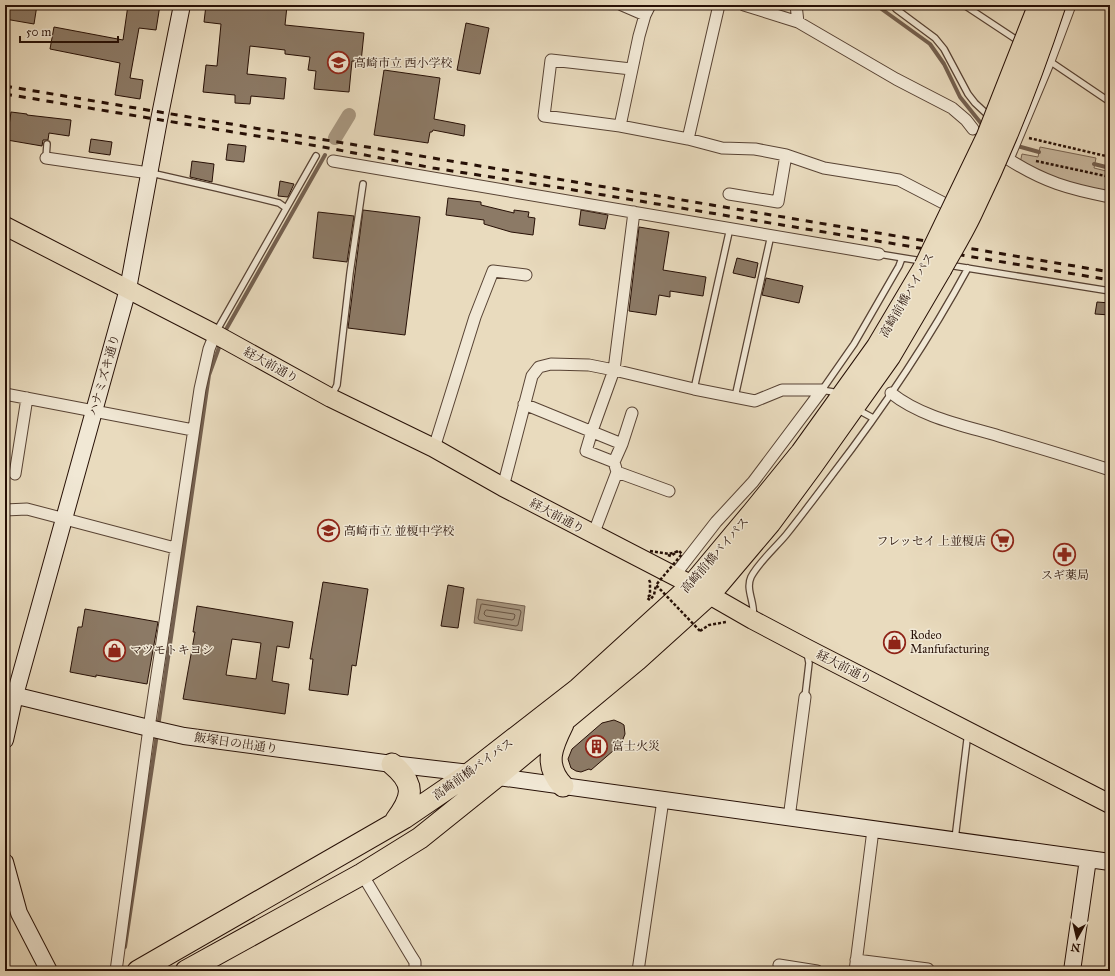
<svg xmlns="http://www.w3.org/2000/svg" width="1115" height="976" font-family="'IM FELL Great Primer','Noto Serif JP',serif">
  <rect width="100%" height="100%" fill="#e9dbbe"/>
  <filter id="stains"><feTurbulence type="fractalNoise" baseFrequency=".005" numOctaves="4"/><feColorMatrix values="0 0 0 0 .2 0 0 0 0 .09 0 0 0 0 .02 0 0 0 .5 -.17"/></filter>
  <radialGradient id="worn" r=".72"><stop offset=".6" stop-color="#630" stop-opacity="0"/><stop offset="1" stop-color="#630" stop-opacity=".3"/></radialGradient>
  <path fill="#c8b89f" stroke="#786452" d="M1040,147L1096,158L1094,168L1110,172V193L1072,185L1020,163L1022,154L1038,157Z"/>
  <path fill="#a7967f" stroke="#74604f" d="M477,599L525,606L522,631L474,623Z"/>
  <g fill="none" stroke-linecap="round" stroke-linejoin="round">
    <path stroke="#675342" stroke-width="1" d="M482,604L520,610L521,612L518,625L516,626L479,620L478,618L481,605Z
      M487,610L514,614L515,615L514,619L512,620L486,616L484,614L485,611Z"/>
    <path stroke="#74604f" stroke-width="4" d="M876,5L930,44L944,64L960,97L984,127
      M1014,145L1039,152
      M1094,164L1110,168
      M224,333L325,155
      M158,727L209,375L221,342
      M125,947L157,734"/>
    <path stroke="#a7967f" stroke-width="14" d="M335,138L349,115"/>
  </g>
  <path fill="#8c7a66" stroke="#271006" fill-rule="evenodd" d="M5,5H37L34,24L5,19Z
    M128,5H160L156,30L139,28L130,78L143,80L140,99L115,95L120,63L50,49L54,27L123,40Z
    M206,5L287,6L285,25L364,33L361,62L352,61L349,92L314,89L316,71L308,70L310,57L285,54V50L250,46L247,74L286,78L284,99L251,96L250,104L235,103V95L203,92L206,65L217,66L221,24L204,22Z
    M466,23L489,28L480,74L457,70Z
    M384,70L440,78L434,119L465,125L464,136L433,130L432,132H430L428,143L374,135Z
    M11,112L27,114V115L71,120L69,136L49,133L48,140H43L42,146L7,140Z
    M91,139L112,142L110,155L89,152Z
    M228,144L246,146L244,162L226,160Z
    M192,161L214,164L212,182L190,177Z
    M280,181L294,184L288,197L278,196Z
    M448,198L481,202V205L514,213V210L529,212L528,217L535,218L533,235L511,232L484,224V220L446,215Z
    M363,210L420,217L405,335L348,328Z
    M581,210L608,215L605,229L579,225Z
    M318,212L354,216L347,262L313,258Z
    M639,227L669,232L663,270L706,277L703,296L670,291V297L659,295L656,315L629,311Z
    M737,258L758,263L755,278L733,273Z
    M766,278L803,286L799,303L762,295Z
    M1097,302L1110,303V315L1095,314Z
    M323,582L368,589L356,666L352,665L348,695L309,690L313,659H310Z
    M448,585L464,588L458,628L441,626Z
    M197,606L293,622L289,648L277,646L272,681L289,684L285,714L183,699L195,632H193ZM232,639L261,643L256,679L226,675Z
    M85,609L158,622L147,684L96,675V677L70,672L78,627H82Z
    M614,720L621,723L624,725L625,734L621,744L591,770L589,769L581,772L576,771L571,768L568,759L572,749L602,723Z"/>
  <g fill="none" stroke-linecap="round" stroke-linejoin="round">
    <defs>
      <path id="lane" d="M964,5L1020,42
        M896,9L935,38L944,49L968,94L975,103L990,117
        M1048,60L1110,102
        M46,158L47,144
        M151,173L217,188L279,203L286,208
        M879,254L922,261
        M948,265L1110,291
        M216,332L316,156
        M694,389L730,228
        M833,392L822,390L854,344L899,266L902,258
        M332,395L337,385L350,273L363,184
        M735,397L771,235
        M862,412L873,418
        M753,618C756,604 745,590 751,577C758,563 776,547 786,535C802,515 817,495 832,475C882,410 929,340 968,268
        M805,697L809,663L807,653
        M955,839L967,740L969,735"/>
      <path id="street" d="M622,5L645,15
        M744,5L798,22L896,79L952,108L966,120L973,129
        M796,5L798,22
        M1070,5L1049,61L1008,159C1044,182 1069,189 1110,197
        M631,69L551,60L544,116L620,126L688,139L722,148L755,149L786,155L824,168L899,180L957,210
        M620,126L639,36L645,15L650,5
        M688,139L719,5
        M46,158L149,173
        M333,161L879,254
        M729,194L778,202L786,155
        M891,393C921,417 962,425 999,436C1036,447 1073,458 1110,470
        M5,394L193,430
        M524,404L622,444L614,462
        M622,444L632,413
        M434,448L475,317L493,271L526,275
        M617,472L669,491
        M15,474L27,398
        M503,487L532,376L539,367L551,364L589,365L614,370L694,389L755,401L782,390H822
        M5,510L27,509L175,548
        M593,535L617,472L614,462L586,451L592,431L614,370L634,212
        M674,576L716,522L753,482L822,390
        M789,818L805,697
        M362,874L410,954L415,962V971
        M856,960L928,969
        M779,965L817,971
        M116,971L149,728L200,389L209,349L215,334
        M638,971L663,800
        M855,971L873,830"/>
      <path id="secondary" d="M5,693L149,728L184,736L392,764L470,773L1110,862
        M5,740L15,695L128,289L159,120L182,5
        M5,862L19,913L49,971
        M1072,971L1088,859"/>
      <path id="primary" d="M5,226L215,334L331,398L434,448L503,487L692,585L753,620L806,648L1110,804"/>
      <path id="highway" d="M392,764C416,784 413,797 396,820
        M563,786C543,765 552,746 563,724
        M138,971L404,818L470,773L578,689L692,585L753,512L801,453L877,347L925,266
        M186,971L362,874L420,838L496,777L637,660L710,594L770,523L812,466L890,356L941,269"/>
    </defs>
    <use href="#lane" stroke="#584334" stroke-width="8"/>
    <use href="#street" stroke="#584334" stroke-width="13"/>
    <use href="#secondary" stroke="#271006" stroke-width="18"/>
    <use href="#primary" stroke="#271006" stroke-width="20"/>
    <use href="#highway" stroke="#271006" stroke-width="23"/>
    <path stroke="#271006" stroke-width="2.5" stroke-dasharray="3 2" stroke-linecap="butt" d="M1029,138L1110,157
      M1036,161L1110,177
      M668,555L671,556L678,551
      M649,580L650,582V595L647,598L650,600L654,595L656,585
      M700,631L709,625L726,622"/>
    <use href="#lane" stroke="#f1e8d5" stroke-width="5.5"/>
    <use href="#street" stroke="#f1e8d5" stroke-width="11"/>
    <use href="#secondary" stroke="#f1e8d5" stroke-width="16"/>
    <use href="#primary" stroke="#e9dbbe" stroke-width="18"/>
    <use href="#highway" stroke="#e9dbbe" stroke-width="21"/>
    <path stroke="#271006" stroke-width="3" stroke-dasharray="7 7" stroke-linecap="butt" d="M5,86L1110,272
      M5,94L323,147L433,168L556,187L1110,280"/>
    <defs>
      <path id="highway-bridge" d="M925,266L987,137L1039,5
        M941,269C952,249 964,230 973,210C1005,144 1032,75 1055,5"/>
    </defs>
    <use href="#highway-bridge" stroke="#271006" stroke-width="23" stroke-linecap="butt"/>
    <path stroke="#271006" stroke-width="2.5" stroke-dasharray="3 2" stroke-linecap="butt" d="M650,551L669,554L679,551L682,554L656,585L700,631"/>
    <use href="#highway-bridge" stroke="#e9dbbe" stroke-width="21"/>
  </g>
  <defs>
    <symbol id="school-ring" viewBox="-11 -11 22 22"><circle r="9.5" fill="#f1e8d5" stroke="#8f2418" stroke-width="1.5"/><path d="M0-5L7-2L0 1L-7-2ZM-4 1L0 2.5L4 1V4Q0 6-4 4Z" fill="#8f2418"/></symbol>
    <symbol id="supermarket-ring" viewBox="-11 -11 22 22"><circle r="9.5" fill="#f1e8d5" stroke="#8f2418" stroke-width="1.5"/><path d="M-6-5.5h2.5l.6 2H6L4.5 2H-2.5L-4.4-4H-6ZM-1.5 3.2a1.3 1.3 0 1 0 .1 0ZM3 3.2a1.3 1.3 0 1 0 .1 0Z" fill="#8f2418"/></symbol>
    <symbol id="pharmacy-ring" viewBox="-11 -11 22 22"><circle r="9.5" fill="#f1e8d5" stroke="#8f2418" stroke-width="1.5"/><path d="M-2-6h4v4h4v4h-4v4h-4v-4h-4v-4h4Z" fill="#8f2418"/></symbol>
    <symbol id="shop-ring" viewBox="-11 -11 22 22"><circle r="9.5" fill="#f1e8d5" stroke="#8f2418" stroke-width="1.5"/><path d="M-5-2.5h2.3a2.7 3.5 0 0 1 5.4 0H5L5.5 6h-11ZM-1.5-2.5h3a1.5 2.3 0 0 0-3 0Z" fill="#8f2418"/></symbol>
    <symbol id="building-ring" viewBox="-11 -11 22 22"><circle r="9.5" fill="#f1e8d5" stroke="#8f2418" stroke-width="1.5"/><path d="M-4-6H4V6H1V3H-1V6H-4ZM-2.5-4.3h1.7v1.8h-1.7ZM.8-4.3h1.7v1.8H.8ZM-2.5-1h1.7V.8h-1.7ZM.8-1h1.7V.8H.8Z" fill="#8f2418"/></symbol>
  </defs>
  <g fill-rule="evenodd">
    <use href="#school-ring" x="326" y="50" width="25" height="25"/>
    <use href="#school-ring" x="316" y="518" width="25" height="25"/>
    <use href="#supermarket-ring" x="990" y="528" width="25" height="25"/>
    <use href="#pharmacy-ring" x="1052" y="542" width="25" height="25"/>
    <use href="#shop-ring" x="882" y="630" width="25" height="25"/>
    <use href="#shop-ring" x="102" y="638" width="25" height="25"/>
    <use href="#building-ring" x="584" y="734" width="25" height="25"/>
  </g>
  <g text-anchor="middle" stroke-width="3" stroke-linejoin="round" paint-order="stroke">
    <g font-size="12" fill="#271006" stroke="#f1e8d5" text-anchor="start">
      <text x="354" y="67">高崎市立 西小学校</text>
      <text x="344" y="535">高崎市立 並榎中学校</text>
      <text x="986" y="545" text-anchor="end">フレッセイ 上並榎店</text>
      <text x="1065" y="579" text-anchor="middle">スギ薬局</text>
      <text x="910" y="639">Rodeo<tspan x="910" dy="14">Manfufacturing</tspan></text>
      <text x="130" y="654">マツモトキヨシ</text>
      <text x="612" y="750">富士火災</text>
    </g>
    <g font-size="12" fill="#271006" stroke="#f1e8d5">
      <text transform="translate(907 295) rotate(-60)" y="4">高崎前橋バイパス</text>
      <text transform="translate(271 365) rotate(29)" y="4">経大前通り</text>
      <text transform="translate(104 375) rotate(-74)" y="4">ハナミズキ通り</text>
      <text transform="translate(557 516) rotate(28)" y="4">経大前通り</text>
      <text transform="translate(715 555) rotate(-49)" y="4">高崎前橋バイパス</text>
      <text transform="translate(844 667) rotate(27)" y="4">経大前通り</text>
      <text transform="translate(236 743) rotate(8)" y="4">飯塚日の出通り</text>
      <text transform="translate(473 769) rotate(-36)" y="4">高崎前橋バイパス</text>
    </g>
  </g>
  <rect width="1115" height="976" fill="none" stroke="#e9dbbe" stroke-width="20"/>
  <rect x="6" y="6" width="1103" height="964" fill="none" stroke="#271006" stroke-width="2"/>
  <rect x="10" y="10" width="1095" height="956" fill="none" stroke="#271006"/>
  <g transform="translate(1077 938) rotate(188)" stroke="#f1e8d5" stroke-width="3" paint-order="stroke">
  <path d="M0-3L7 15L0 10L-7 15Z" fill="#271006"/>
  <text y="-6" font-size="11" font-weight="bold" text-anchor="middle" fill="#271006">N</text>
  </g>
  <path d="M20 36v6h98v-6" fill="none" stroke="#271006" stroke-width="2"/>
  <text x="26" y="36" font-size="12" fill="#271006" stroke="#f1e8d5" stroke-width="3" paint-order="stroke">50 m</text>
  <rect width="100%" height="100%" filter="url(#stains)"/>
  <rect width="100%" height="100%" fill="url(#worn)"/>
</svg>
